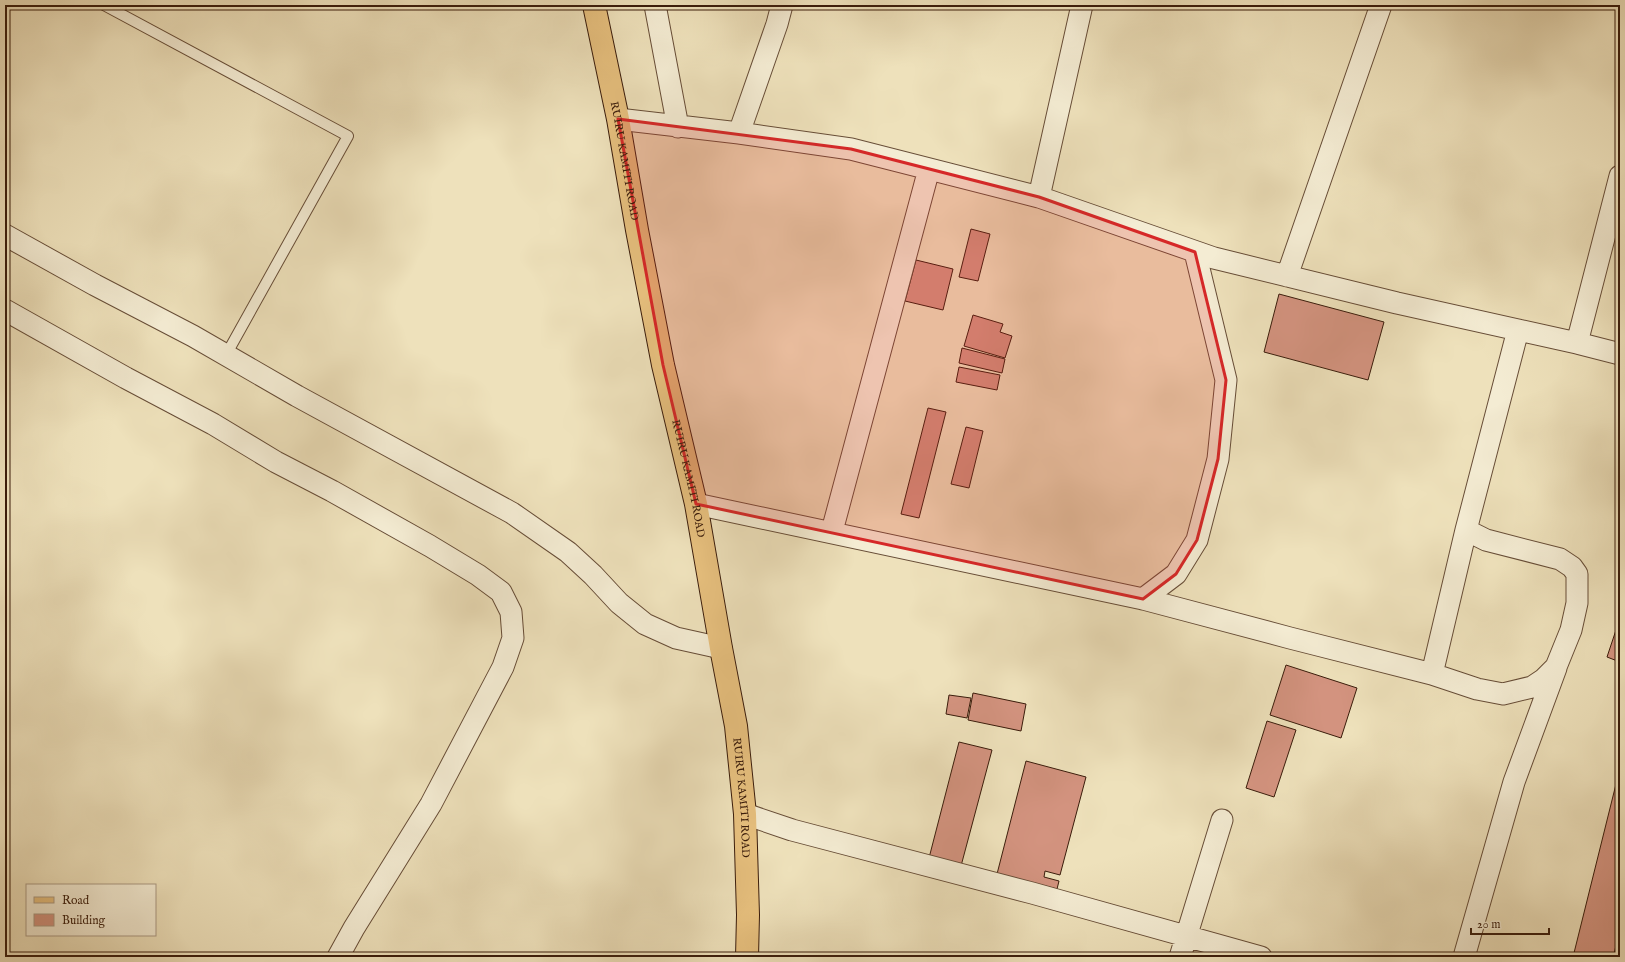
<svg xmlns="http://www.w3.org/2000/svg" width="1625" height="962" font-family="'IM FELL English',serif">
  <rect width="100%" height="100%" fill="#eee1bb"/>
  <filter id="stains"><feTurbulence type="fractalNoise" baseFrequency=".005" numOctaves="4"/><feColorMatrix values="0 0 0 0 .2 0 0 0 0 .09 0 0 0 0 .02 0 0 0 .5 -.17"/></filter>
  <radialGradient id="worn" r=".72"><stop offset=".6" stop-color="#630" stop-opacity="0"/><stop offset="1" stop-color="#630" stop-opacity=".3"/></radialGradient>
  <path fill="#d3937f" stroke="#3a1c0b" d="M971,229L990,234L978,281L959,277Z
    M916,260L953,269L943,310L905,301Z
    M1279,294L1384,322L1368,380L1264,352Z
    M973,315L1003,324L1000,332L1012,336L1005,358L964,346Z
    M962,348L1005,359L1002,373L959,363Z
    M959,367L1000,375L997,390L956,382Z
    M928,408L946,412L919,518L901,514Z
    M966,427L983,431L969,488L951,484Z
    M1620,618V662L1607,657Z
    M1286,665L1357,688L1341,738L1270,715Z
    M973,693L1026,704L1021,731L968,720Z
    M949,695L971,698L967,718L946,714Z
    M1267,721L1296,730L1274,797L1246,788Z
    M959,742L992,750L961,866L929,858Z
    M1026,761L1086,777L1060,875L1045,871L1044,877L1059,881L1057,889L997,874Z
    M1620,768V931L1613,957H1573Z"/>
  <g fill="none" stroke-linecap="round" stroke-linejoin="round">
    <defs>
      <path id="service" d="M104,5L348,136L226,355"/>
      <path id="minor" d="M655,5L678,127
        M618,119L739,133L851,149L1039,197L1214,258L1397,303L1577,343L1620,354
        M739,133L777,24L782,5
        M1039,197L1082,5
        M5,235L95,285L193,336L297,396L512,513L568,552L593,575L619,603L645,624L676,638L721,648
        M1287,276L1381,5
        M5,310L126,378L213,424L276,462L332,491L430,546L478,575L501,592L511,612L513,638L503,667L431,804L354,928L338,957
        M1577,343L1620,176
        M696,504L1143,599L1290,638L1432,674L1477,689L1503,694L1532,687L1544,679L1556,667L1571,630L1577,603V574L1572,567L1560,559L1486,540L1466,530L1518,330
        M832,531L929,169
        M1143,599L1176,574L1197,540L1218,459L1226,380L1195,252
        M1432,674L1466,530
        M745,814L792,830L1032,893L1261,957
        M1180,957L1222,820
        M1464,957L1514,782L1556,668"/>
      <g id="primary">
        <path id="s1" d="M594,5L618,119L637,230L663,365L696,504L721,648L736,726L745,814L748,915L747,957"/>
      </g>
    </defs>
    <use href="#service" stroke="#674d37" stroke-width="12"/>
    <use href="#minor" stroke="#674d37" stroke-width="23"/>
    <use href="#primary" stroke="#3a1c0b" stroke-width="24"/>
    <use href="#service" stroke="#f4ecd3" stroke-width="10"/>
    <use href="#minor" stroke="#f4ecd3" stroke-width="21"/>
    <use href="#primary" stroke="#e7c07e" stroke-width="22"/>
  </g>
  <path fill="#d62828" fill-opacity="0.2" stroke="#d62828" stroke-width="3" stroke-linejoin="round" d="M618,119L851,149L1039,197L1195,252L1226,380L1218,459L1197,540L1176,574L1143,599L696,504L663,365Z"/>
  <g text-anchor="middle" stroke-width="3.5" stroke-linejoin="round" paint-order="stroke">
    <g font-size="11" fill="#3a1c0b" stroke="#f4ecd3">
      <text dy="4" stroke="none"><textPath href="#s1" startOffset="159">RUIRU KAMITI ROAD</textPath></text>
      <text dy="4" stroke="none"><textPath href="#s1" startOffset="483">RUIRU KAMITI ROAD</textPath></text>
      <text dy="4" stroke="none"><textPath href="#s1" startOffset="807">RUIRU KAMITI ROAD</textPath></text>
    </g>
  </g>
  <rect width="1625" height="962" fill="none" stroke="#eee1bb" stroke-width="20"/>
  <rect x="6" y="6" width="1613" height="950" fill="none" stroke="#3a1c0b" stroke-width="2"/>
  <rect x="10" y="10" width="1605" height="942" fill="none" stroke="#3a1c0b"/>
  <rect x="26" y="884" width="130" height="52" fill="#f4ecd3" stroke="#aa9983"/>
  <rect x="34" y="897" width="20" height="6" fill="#e7c07e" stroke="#aa9983"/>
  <text x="62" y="904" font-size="12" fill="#3a1c0b">Road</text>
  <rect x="34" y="914" width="20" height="12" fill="#d3937f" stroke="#aa9983"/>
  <text x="62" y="924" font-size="12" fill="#3a1c0b">Building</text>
  <path d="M1471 928v6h78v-6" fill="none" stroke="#3a1c0b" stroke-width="2"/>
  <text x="1477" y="928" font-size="12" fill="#3a1c0b" stroke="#f4ecd3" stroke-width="3" paint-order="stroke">20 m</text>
  <rect width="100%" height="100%" filter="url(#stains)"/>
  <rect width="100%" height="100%" fill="url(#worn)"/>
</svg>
